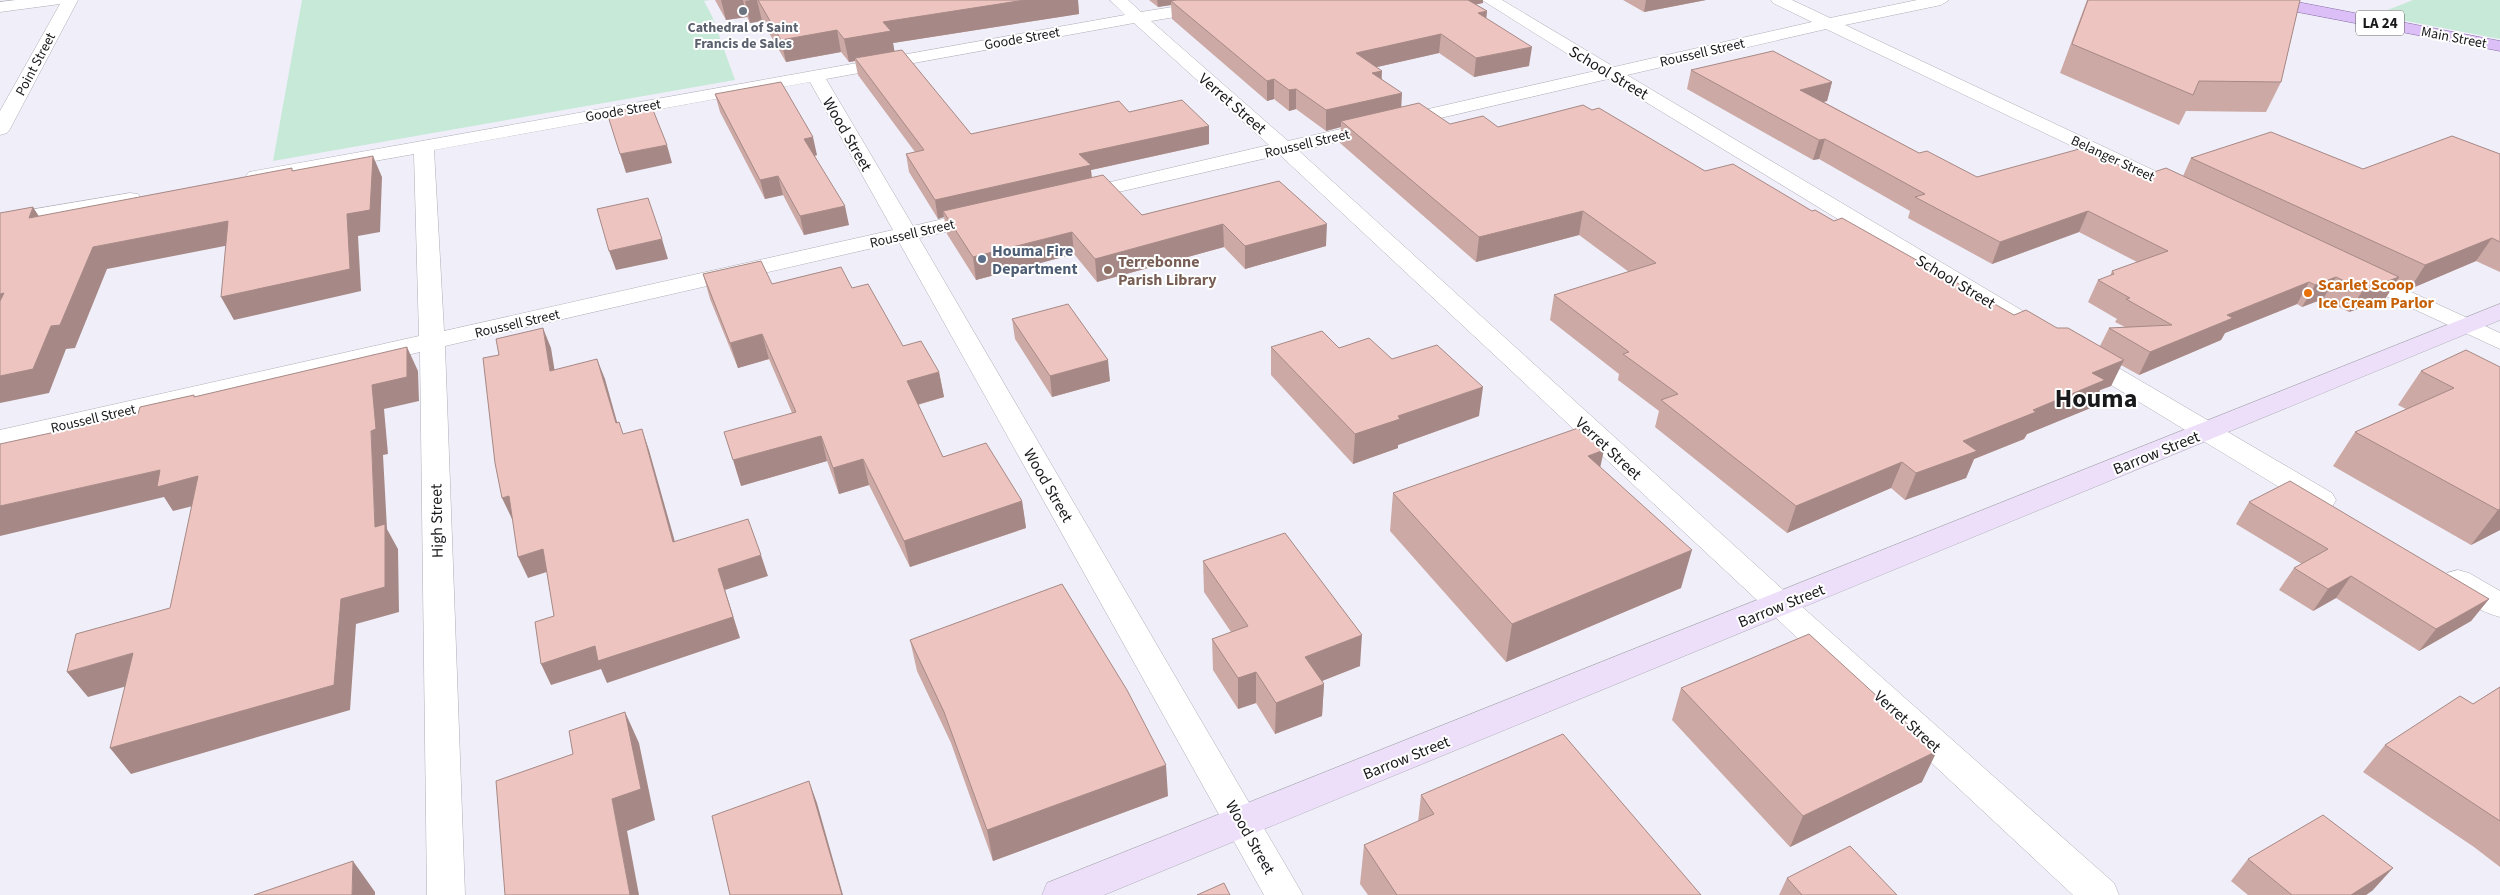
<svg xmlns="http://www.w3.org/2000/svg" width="2500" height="895" font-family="'Source Sans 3',sans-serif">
  <rect width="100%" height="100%" fill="#f0eff9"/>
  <path fill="#c6e9d8" d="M302,0H710L704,1L712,16L735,80L273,161Z
    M2413,0H2500V39L2375,15Z"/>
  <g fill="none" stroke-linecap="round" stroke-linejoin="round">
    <defs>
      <path id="street" d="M16,0H78L10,129L7,133L0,135V111L60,4L0,12V2Z
        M1110,0H1128L1141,12L1216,0H1254L1246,5L1151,21L1288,141L1595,71L1482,0H1502L1614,67L1812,22L1773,3L1771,0H1792L1830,18L1917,0H1949L1941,5L1845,25L2187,186L2191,190L2187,194L2180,196L2173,194L1826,29L1627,75L2033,317L2036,322L2033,327L2024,329L2015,327L1608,79L1299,151L1791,597L2114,883L2119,895H2073L1280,155L1079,201L1072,199L1068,195L1072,191L1269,145L1134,23L826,79L913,226L981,210L989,212L992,217L989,222L919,238L1303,895H1264L899,242L445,346L465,895H427L420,352L0,448V430L419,336L414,154L256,182L249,180L246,176L249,172L1125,15ZM810,82L893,230L444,331L434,150Z
        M130,193L138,194L141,199L138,204L0,229V215Z
        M2357,267L2500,333V349L2349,279L2345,274L2349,269Z
        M2084,350L2093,353L2332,493L2336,500L2332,507L2322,509L2312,507L2075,363L2071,358L2075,353Z
        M2458,570L2469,573L2500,591V617C2482,612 2452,598 2443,581L2447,573Z"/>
      <path id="secondary" d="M2500,304V320L1104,895H1042L1047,883Z"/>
      <path id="primary" d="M2253,0H2287L2500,41V51L2261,5Z"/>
    </defs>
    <use href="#street" stroke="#aeadb7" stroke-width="1"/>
    <use href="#secondary" stroke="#aeadb7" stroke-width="1"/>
    <use href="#primary" stroke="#886aa6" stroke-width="1"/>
    <use href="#street" fill="#fff" fill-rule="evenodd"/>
    <use href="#secondary" fill="#eddffa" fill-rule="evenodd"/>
    <use href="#primary" fill="#dbbff6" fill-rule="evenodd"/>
  </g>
  <path fill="#cca9a5" d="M715,0H1078L1079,14L893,43L894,51L971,134L1129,112L1209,126V144L1091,170L1092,178L1142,215L1279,181L1326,246L1245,269L1224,247L1097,282L1074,254L976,280L947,234L944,217L938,219L909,172L906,154L915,152L858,75L855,61L849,62L841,52L786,62L762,21L750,23L747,17L726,20Z
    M1149,0H1483V3L1475,4L1487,11L1486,18L1529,66L1474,77L1439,53L1377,67L1382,79L1401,107L1450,124L1498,127L1592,110L1705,171L1812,211L1834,221L2014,315L2057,328L2100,346L2109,328L2125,327L2115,322L2117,319L2088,302L2098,280L2110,276L2112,271L2137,262L2079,232L1992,264L1908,218L1910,211L1819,159L1813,160L1687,89L1691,70L1832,82L1827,101L1824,102L1919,153L1977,177L2183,176L2191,158L2363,169L2500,154V272L2476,261L2410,289L2396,282L2385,299L2349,312L2323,299L2302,307L2297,304L2225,333L2221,340L2139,375L2121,365L2111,386L2100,390L2093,407L2027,434L2024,439L1974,459L1966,478L1905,500L1891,488L1787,533L1655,427L1659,411L1618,380L1619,374L1550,320L1554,295L1629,272L1579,235L1476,262L1340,143L1341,127L1326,131L1296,109L1289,111L1274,99L1267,101L1172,19L1171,5L1158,7Z
    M1623,0H1706L1644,12Z
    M2087,0H2300L2281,82L2266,112L2186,111L2179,125L2060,73Z
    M715,94L817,155L815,156L849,225L804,235L783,195L765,199L720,112Z
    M703,274L772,284L852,288L903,346L939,372L944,397L918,405L943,457L1022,501L1026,528L910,567L869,485L839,494L827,461L741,486L792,413L769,359L738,368L710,299Z
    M1012,319L1110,381L1052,397L1015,339Z
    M1271,347L1339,348L1392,359L1479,416L1398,445V448L1353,464L1271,375Z
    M2500,367V530L2471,545L2333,466L2355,432L2406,409L2398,405L2421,371Z
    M1600,468L1681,588L1506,662L1390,531L1393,493Z
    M2249,502L2489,599L2471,621L2419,651L2336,598L2313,611L2279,590L2294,568L2302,564L2236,524Z
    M1203,561L1360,666L1322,681L1324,684L1322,716L1275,734L1256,703L1238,709L1213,670L1212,639L1231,632L1204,592Z
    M910,640L1168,796L993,861L951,743L917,671Z
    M2500,687V867L2474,847L2363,772L2385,745L2473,704Z
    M1681,688L1922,782L1790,847L1672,720Z
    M1421,795L1701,895H1368L1360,884L1364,845L1418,822Z
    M2248,859L2373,890L2366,895H2248L2231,881Z
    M1787,878L1897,895H1779Z"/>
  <path fill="#a68986" d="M721,0H743L747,17L726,20Z
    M751,0H757L762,21L750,23L745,1Z
    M1025,0H1078L1079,14L893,43L895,54L855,58V61L849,62L844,39L883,22Z
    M1157,0H1204L1171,1V5L1158,7Z
    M1452,0H1483V3L1451,10Z
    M1646,0H1706L1644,12Z
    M1487,11L1485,30L1478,13Z
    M837,30L841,52L786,62L781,40Z
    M1441,34L1439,53L1355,72L1356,53Z
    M1532,47L1529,66L1474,77L1476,58Z
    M1382,71L1381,90L1372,73Z
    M1274,79V99L1267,101V81Z
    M1832,82L1827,101L1795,109L1800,90Z
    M1296,89V109L1289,111V90Z
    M1402,93L1401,113L1341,121V127L1326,131V110Z
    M1209,126V144L1091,170L1092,184L943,211L944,217L938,219L935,200L1079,154Z
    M813,137L817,155L809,157L804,139Z
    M1825,139L1819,159L1813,160L1819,140Z
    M667,145L672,163L626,173L620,154Z
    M373,156L382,177L380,232L358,236L361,291L234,320L221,297L347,214Z
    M778,176L783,195L765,199L760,180Z
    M845,206L849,225L804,235L800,216Z
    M33,207L47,229L29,218Z
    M1583,211L1579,235L1476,262L1479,237Z
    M2088,211L2079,232L1992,264L2000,242Z
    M228,221L240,243L107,269L75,348L66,349L49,393L0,403V376L93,247Z
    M1223,224L1224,247L1097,282L1095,259Z
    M1327,224L1326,246L1245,269V246Z
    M1072,232L1074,254L976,280L973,257Z
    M2492,238L2476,261L2410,289L2425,265Z
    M662,239L668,259L616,270L609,251Z
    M2336,277L2323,299L2302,307L2315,285Z
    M2399,277L2385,299L2349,312L2363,290Z
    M2309,282L2297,304L2225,333L2221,340L2139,375L2150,352L2227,315Z
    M4,293L0,320V294Z
    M543,328L551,348L558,391L550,371Z
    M762,334L769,359L738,368L730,343Z
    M407,347L418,371L419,401L384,409L388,454L383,455L387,529L398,549L399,612L356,624L350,710L131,774L110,748L341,599L375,527L371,431L372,385Z
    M597,359L605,379L623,443L616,423Z
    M1108,360L1110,381L1052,397L1050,376Z
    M2124,360L2111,386L2100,390L2093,407L2027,434L2024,439L1974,459L1966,478L1905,500L1916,473L1963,441L2033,410L2092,373Z
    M939,372L944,397L912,406L907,381Z
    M1483,387L1479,416L1398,445V448L1353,464L1355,434L1398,416Z
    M642,429L649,450L681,563L673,542Z
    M821,436L827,461L741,486L733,460Z
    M1604,450L1596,487L1588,456Z
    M863,459L869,485L839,494L833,468Z
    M1902,462L1891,488L1787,533L1796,506Z
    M160,470L198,476L213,501L173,511L164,497L0,536V506Z
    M509,496L518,517L512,519L502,498Z
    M1022,501L1026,528L910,567L904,541Z
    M2500,509V530L2471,545L2498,510Z
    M543,549L553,570L528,578L518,557Z
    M1692,550L1681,588L1506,662L1512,624Z
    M761,555L768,576L725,590L740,638L607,683L601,669L551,685L541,664L718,569Z
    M2351,576L2336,598L2313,611L2328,589Z
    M2489,599L2471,621L2419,651L2436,629Z
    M1362,635L1360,666L1304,688L1305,657Z
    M133,653L152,679L88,697L67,672Z
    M1256,672V703L1238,709V678Z
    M1324,684L1322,716L1275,734L1276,703Z
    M625,712L639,743L655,820L627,831L639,895H630L612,799Z
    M1937,751L1922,782L1790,847L1803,816Z
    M1166,765L1168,796L993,861L987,830Z
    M809,781L817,803L843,895H841Z
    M353,861L375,892V895H352Z
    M2393,868L2373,890L2366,895H2351Z"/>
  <path fill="#edc4c0" stroke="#a68986" d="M758,0H1025L883,22L891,31L844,39L837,30L781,40Z
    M1176,0H1468L1487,11L1478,13L1532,47L1476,58L1441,34L1356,53L1382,71L1372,73L1402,93L1326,110L1296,89L1289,90L1274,79L1267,81L1171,1Z
    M2088,0H2300L2281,82L2199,81L2193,95L2072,44Z
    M902,50L971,134L1119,101L1129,112L1182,100L1209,126L1079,154L1091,165L935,200L906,154L924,150L855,58Z
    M1773,51L1832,82L1800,90L1919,153L1927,151L1977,177L2083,148L2142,176L2166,168L2399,277L2363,290L2336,277L2315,285L2309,282L2227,315L2233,318L2150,352L2109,328L2172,325L2126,299L2130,298L2098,280L2114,274L2112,271L2168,251L2088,211L2000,242L1915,197L1925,194L1825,139L1819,140L1691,70Z
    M781,82L813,137L804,139L845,206L800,216L778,176L760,180L715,94Z
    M1419,103L1450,124L1483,116L1498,127L1583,105L1592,110L1599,108L1705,171L1733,164L1812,211L1815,210L1834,221L1842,218L2014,315L2026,310L2057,328H2068L2124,360L2092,373L2105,380L2033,410L2036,412L1963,441L1977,451L1916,473L1902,462L1796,506L1661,400L1678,394L1623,354L1629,352L1554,295L1656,263L1583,211L1479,237L1341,121Z
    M651,105L667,145L620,154L607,113Z
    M2271,132L2363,169L2452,136L2500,154V242L2492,238L2425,265L2191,158Z
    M373,156L370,210L347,214L350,269L221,297L228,221L93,247L60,325L51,326L33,369L0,376V301L4,293L0,294V213L33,207L29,218L292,168V171Z
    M1103,175L1142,215L1279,181L1327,224L1245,246L1223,224L1095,259L1072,232L973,257L943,211Z
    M648,198L662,239L609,251L597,209Z
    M761,261L772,284L841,267L852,288L868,284L903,346L921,341L939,372L907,381L943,457L986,443L1022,501L904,541L863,459L833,468L821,436L733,460L724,432L796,412L762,334L730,343L703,274Z
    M1068,304L1108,360L1050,376L1012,319Z
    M543,328L550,371L597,359L616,423L619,422L623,434L642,429L673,542L748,519L761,555L718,569L733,617L598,661L595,646L541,664L535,622L554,616L543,549L518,557L509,496L502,498L495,463L483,358L499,355L496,339Z
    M1322,331L1339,348L1369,338L1392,359L1437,345L1483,387L1398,416L1400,419L1355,434L1271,347Z
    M407,347V377L372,385L376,429L371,431L375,527L385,524V587L341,599L334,685L110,748L133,653L67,672L76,634L170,608L198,476L157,487L160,470L0,506V444L138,414L140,407L194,395V397Z
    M2466,350L2500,367V509L2498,510L2355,432L2454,388L2421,371Z
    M1578,428L1604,450L1588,456L1692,550L1512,624L1393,493Z
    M2290,481L2489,599L2436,629L2351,576L2328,589L2294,568L2328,549L2249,502Z
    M1285,533L1362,635L1305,657L1324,684L1276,703L1256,672L1238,678L1212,639L1248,626L1203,561Z
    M1062,584L1127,690L1166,765L987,830L944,712L910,640Z
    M1809,634L1937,751L1803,816L1681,688Z
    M2500,687V821L2385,745L2460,696L2473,704Z
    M625,712L641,789L612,799L630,895H505L496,781L573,754L569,731Z
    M1563,734L1701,895H1397L1364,845L1434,814L1421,795Z
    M809,781L842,895H730L712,816Z
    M2323,815L2393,868L2351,895H2292L2248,859Z
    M1850,846L1897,895H1802L1787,878Z
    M353,861L352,895H254Z
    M1224,883L1230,895H1197Z"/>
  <circle fill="#6b7280" stroke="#fff" stroke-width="2" cx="743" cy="11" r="5"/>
  <circle fill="#5c6f8a" stroke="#fff" stroke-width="2" cx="982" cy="259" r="5"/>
  <circle fill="#8d6e63" stroke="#fff" stroke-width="2" cx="1108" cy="270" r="5"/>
  <circle fill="#e8710a" stroke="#fff" stroke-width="2" cx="2308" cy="293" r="5"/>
  <g text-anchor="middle" stroke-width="4" stroke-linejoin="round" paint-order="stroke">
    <g font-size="14" font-weight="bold" fill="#5b616d" stroke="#fff">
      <text x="743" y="32">Cathedral of Saint<tspan x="743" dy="16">Francis de Sales</tspan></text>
    </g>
    <g font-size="14" fill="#19191c" stroke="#fff">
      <text transform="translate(2454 37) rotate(11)" y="5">Main Street</text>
      <text transform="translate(1022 38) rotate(-10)" y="5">Goode Street</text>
      <text transform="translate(1702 52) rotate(-13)" y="5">Roussell Street</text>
      <text transform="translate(35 64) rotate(-62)" y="5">Point Street</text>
      <text transform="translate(623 110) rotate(-10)" y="5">Goode Street</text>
      <text transform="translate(1307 143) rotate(-13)" y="5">Roussell Street</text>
      <text transform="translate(2113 158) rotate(25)" y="5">Belanger Street</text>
      <text transform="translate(912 233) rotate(-13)" y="5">Roussell Street</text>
      <text transform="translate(517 323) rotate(-13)" y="5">Roussell Street</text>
      <text transform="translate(93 418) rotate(-13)" y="5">Roussell Street</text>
    </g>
    <rect fill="#fff" stroke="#5e5e60" stroke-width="1" x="2356" y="10.5" width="48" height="25" rx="4"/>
    <g font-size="15" font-weight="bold" fill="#19191c">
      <text x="2380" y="28">LA 24</text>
    </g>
    <g font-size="16" fill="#19191c" stroke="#fff">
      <text transform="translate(1609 72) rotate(31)" y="6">School Street</text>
      <text transform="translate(1233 103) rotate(41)" y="6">Verret Street</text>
      <text transform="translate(848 134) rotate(60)" y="6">Wood Street</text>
      <text transform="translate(1956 281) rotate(31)" y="6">School Street</text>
      <text transform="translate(1609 448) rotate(43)" y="6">Verret Street</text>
      <text transform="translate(2156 452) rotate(-22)" y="6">Barrow Street</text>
      <text transform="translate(1049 485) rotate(60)" y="6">Wood Street</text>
      <text transform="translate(436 521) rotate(-91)" y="6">High Street</text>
      <text transform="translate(1781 605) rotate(-22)" y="6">Barrow Street</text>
      <text transform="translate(1908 721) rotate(42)" y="6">Verret Street</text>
      <text transform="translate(1406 757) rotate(-22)" y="6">Barrow Street</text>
      <text transform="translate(1251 837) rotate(60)" y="6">Wood Street</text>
    </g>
    <g font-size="16" font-weight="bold" fill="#4e5e75" stroke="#fff" text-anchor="start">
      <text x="992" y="256">Houma Fire<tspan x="992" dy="18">Department</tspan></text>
    </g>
    <g font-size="16" font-weight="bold" fill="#785e54" stroke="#fff" text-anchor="start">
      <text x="1118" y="267">Terrebonne<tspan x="1118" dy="18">Parish Library</tspan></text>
    </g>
    <g font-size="16" font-weight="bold" fill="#c56008" stroke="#fff" text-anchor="start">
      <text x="2318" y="290">Scarlet Scoop<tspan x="2318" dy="18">Ice Cream Parlor</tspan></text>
    </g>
    <g font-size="26" font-weight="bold" fill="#19191c" stroke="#fff">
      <text x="2096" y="407">Houma</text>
    </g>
  </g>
</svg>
